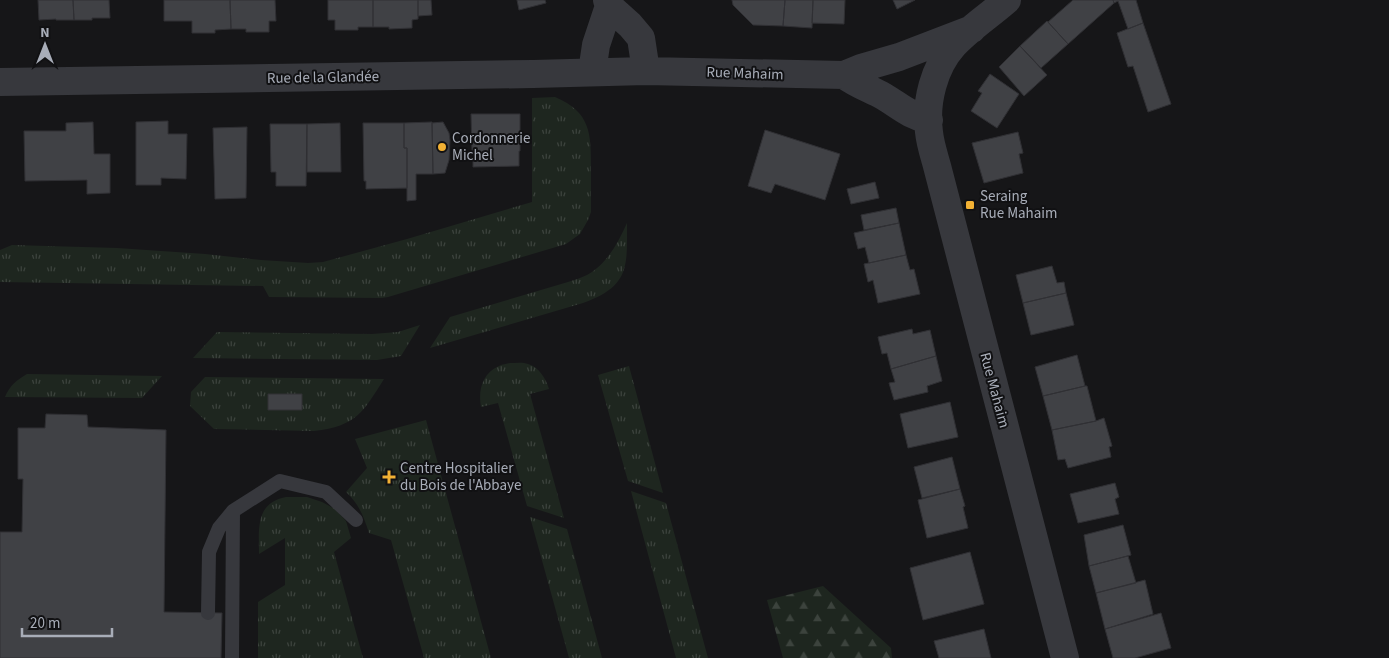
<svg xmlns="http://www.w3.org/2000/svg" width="1389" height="658" font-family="'Source Sans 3',sans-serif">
  <defs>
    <pattern id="grass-tufts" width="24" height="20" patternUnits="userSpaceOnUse" patternTransform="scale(1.25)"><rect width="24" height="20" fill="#1e261f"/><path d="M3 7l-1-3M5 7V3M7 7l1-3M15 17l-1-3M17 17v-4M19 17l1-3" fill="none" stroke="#3c433d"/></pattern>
    <pattern id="forest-firs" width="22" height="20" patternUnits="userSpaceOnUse" patternTransform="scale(1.25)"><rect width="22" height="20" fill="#1e261f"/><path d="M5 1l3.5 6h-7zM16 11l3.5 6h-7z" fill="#3c433d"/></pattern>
  </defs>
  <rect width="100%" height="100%" fill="#161618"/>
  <path fill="url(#grass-tufts)" d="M555,97C591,112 591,134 591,168C591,183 591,197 591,212L588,220L580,234L566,244L388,297L382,298L269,297L263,286L0,282V250L12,245L117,248L205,254L261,260L308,263L323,262L407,239L532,202V98Z
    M627,223C627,267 630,286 583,303L430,348L450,317L568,282C574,280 581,278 587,275C607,264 618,243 627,223Z
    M420,325L401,356L377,360L193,358L217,332L372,334L398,332Z
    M510,363C516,363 523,362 528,364C539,367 546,379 549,389L530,394L564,518L527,506L498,403L481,407C478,391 482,373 499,366C502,364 507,364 510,363Z
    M629,366L663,493L628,481L598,375Z
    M27,374L162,376L142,398L5,397C10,385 17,380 27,374Z
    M205,377L384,379C363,412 357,426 314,431L214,429L190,406L191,392Z
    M426,420L491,658H424L391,540L369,533C364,517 359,504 346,492L367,468L355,439Z
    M631,491L666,503L708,658H676Z
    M286,497H307L322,502L335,509L346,521L351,538L334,552L363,658H258V602L285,585V538L259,554C259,529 255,503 286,497Z
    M530,517L567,529L602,658H569Z"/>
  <path fill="url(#forest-firs)" d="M823,586L891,648L892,658H783L767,600Z"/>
  <path fill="#404145" stroke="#303034" d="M38,0H73L74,20H56V19L39,20Z
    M73,0H109L110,18H92V20H74Z
    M164,0H230L231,29L215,30V33H192V21H164Z
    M230,0H275L276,21H269V32H246V29H231Z
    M328,0H373V27H358V30H335V20H328Z
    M373,0H418V19L412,20V28L389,29V27H373Z
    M418,0H431L432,15L418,16Z
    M517,0H545L546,3L519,10Z
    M732,0H785L783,26L753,25L733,5Z
    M785,0H813L812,28L783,26Z
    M813,0H845L844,24L812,23Z
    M893,0H915L897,9Z
    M1073,0H1113L1114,3L1068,44L1048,22Z
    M1113,0H1136L1143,23L1128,29L1118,1L1114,3Z
    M1047,21L1068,44L1041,68L1020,46Z
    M1143,23L1171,104L1148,112L1133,66L1128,67L1117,33Z
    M1020,46L1047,75L1024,96L999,67Z
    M990,74L1019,94L997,128L971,111L982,93L978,91Z
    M471,114H520V151H519V166L473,167V151H472Z
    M168,121V134H187L186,179L161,178V185H136V122Z
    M93,122L94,154H110V193L87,194V180L25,181L24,131H66V123Z
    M432,122L433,174H416V200L407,201V148H404V123Z
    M443,122L449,133L450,140L449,160L445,173L433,174L432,123Z
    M340,123L341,172H307V124Z
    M363,123H404V148H407V188L366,189V181H364Z
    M270,124H307L306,186H276V172H271Z
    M247,127L246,198L215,199L213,128Z
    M765,130L840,154L825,200L775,184L771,193L748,186Z
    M1018,132L1023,153L1019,154L1023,173L984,183L972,143Z
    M875,182L879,198L851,204L847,189Z
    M896,208L899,223L864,230L861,215Z
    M899,223L906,255L869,263L865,247L858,249L854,233Z
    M906,255L910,270L914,269L920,294L878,303L873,280L868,282L864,264Z
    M1052,266L1057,283L1064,282L1066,293L1023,303L1016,275Z
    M1066,293L1074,325L1031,335L1023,303Z
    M912,329L913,334L930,330L936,356L891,369L887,353L882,354L878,337Z
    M1077,355L1085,386L1043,396L1035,367Z
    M936,356L942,381L927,386L928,392L894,400L889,383L895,382L891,369Z
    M1085,386H1087L1096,421L1052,430L1043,396Z
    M268,394H302V410H268Z
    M950,402L958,437L908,448L900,414Z
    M46,414L87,415L88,427L166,430L164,612L222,613L221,658H0V532H22L23,479H18V428H45Z
    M1104,418L1112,446L1109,447L1111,457L1068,468L1065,459L1058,460L1052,430L1096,421Z
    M952,457L960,489L922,498L914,467Z
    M1115,483L1119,497L1115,499L1119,514L1078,523L1070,494Z
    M960,489L965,506L963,507L968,528L927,538L918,500Z
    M1123,525L1131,555L1089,566L1084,535Z
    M970,552L984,604L923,620L910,568Z
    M1128,556L1136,583L1096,593L1089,566Z
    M1145,580L1153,614L1105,629L1096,593Z
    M1161,613L1171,648L1135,658H1113L1105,629Z
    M984,629L991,658H939L934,641Z"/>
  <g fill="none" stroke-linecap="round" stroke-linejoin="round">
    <path stroke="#37383d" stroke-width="14" d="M208,613L209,552L219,528L233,511L280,481L326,492L356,520
      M232,658L233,511"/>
    <path stroke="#37383d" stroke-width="28" d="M1007,0C990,15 970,28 954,45C934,67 925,102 929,132C930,143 934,155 937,166L1065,658
      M609,6L630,25L641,38L646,71
      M592,72L596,45L609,6L607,0
      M844,75C856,84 870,89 883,96C900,106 908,115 929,120
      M0,82L533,74L646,71L844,75L861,68L899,57L972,29"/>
  </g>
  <g fill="#f2b134" stroke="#111113" stroke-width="2">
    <circle cx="442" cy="147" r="5"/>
    <rect x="965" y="200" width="10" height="10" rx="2.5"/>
    <path d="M386.5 469.5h5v5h5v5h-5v5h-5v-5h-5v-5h5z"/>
  </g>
  <g text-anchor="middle" stroke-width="4" stroke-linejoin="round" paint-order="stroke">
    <g font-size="15" fill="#a8adb8" stroke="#111113">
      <text transform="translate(745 73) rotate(2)" y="5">Rue Mahaim</text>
      <text transform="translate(323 77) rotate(-1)" y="5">Rue de la Glandée</text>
      <text transform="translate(995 390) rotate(75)" y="5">Rue Mahaim</text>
    </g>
    <g font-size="15" fill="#a8adb8" stroke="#111113" text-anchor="start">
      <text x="452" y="143">Cordonnerie<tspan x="452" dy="17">Michel</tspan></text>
      <text x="980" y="201">Seraing<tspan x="980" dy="17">Rue Mahaim</tspan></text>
      <text x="400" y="473">Centre Hospitalier<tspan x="400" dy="17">du Bois de l'Abbaye</tspan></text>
    </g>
  </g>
  <g transform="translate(45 45)" stroke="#111113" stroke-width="4" paint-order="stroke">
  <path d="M0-4L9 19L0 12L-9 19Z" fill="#a8adb8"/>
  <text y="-8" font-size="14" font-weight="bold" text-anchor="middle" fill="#a8adb8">N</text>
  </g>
  <path d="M22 628v8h90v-8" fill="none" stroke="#a8adb8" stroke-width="2.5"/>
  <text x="30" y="628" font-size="15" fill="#a8adb8" stroke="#111113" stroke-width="4" paint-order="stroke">20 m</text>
</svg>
